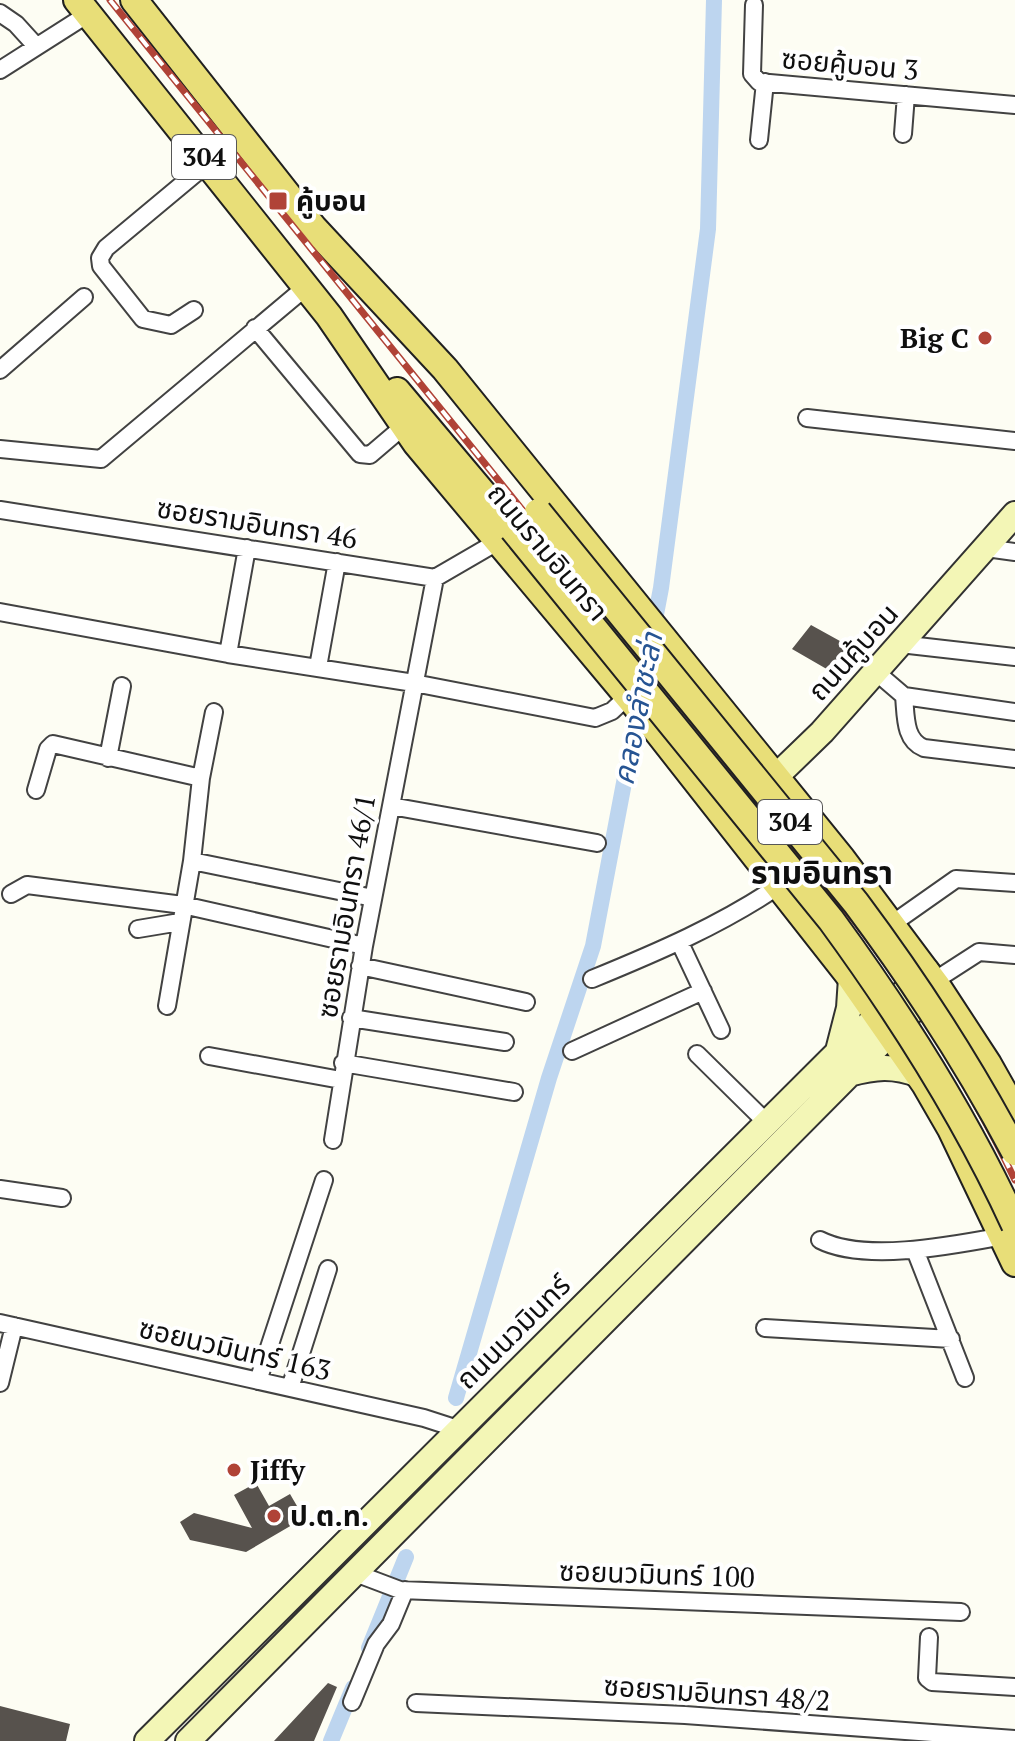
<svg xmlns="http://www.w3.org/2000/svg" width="1015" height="1741" font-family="'PT Serif','Noto Sans Thai',serif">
  <rect width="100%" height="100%" fill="#fdfdf3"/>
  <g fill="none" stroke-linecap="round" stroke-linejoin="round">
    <path stroke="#bdd5ef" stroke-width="16" d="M456,1398L549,1078L593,946L661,588L708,229L714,0
      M369,1648L406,1557
      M331,1741L353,1688"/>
  </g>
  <path fill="#57524d" d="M811,625L858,651L837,675L792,649Z
    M256,1483L269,1506L290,1494L304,1518L246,1552L190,1540L180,1522L194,1513L252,1528L234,1495Z
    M328,1683L337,1687L314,1741H274Z
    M0,1706L70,1724L66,1741H0Z"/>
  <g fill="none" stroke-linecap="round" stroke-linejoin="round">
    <defs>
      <path id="street" d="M754,5L752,74L759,82L1015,105
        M0,13L16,24L36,46
        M0,70L88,14
        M903,134L906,95
        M759,140L765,82
        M194,310L171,325L143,319L101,266L100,258L106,248L208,163
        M255,328L360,454L370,455L404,426
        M0,370L84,297
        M807,418L1015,441
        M0,449L101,459L306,287
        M0,510L435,578L497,542
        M986,548L1015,552
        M0,612L228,654L414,683L595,718L612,711L628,696
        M900,644L1015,657
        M228,654L247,548
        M318,667L337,562
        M876,672L904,696L1015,712
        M904,696C906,716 904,740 924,748L1015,759
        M108,758L122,686
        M36,790L48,749L53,744L201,778
        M391,806L597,843
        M192,861L373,898
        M11,894L27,885L183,905L364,946
        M892,924L956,879L1015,883
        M138,929L180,922
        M680,943L721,1030
        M360,966L526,1002
        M592,979C658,952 721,925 780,885
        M934,981L979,952L1015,955
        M167,1006L192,861L201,778L214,712
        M351,1018L505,1042
        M572,1051L703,991
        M697,1054L767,1123
        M209,1056L341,1080
        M343,1063L514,1092
        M333,1140L364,946L435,578
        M0,1189L62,1198
        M820,1240C865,1263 954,1245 1003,1236
        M915,1250L965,1378
        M0,1323L424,1418L458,1429
        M765,1328L951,1339
        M258,1381L324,1180
        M0,1383L14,1326
        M290,1388L328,1269
        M355,1573L400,1590L961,1612
        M929,1637L927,1678L932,1682L1015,1687
        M352,1702L376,1644L391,1624L405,1590
        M416,1703L685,1715L1015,1739"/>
      <path id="secondary" d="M758,796V807L800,863
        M729,822L822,732L1015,514
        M838,1051L849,1008L851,978
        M849,1074C875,1067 893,1065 919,1075
        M147,1741L837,1053L927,971
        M188,1741L937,986"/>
      <path id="primary" d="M77,0L329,316L416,443L657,731L851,978L925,1084L951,1129L1015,1263
        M134,0L320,236
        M311,225L445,369L842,859L937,986L988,1064L1015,1112
        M397,391L513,529"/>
    </defs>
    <use href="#street" stroke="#424242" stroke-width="20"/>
    <use href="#secondary" stroke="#313131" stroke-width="28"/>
    <use href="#primary" stroke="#202020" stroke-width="30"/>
    <use href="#street" stroke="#fff" stroke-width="16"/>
    <use href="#secondary" stroke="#f3f6b6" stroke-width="24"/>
    <use href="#primary" stroke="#e8de78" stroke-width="26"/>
    <defs>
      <path id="rail" d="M110,0L854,920C915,1001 971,1088 1015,1180"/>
    </defs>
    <use href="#rail" stroke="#b04337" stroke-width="7"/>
    <use href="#rail" stroke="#fff" stroke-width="4" stroke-dasharray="12" stroke-linecap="butt"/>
    <defs>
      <path id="primary-bridge" d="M538,512L856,903C915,982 969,1065 1015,1152
        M513,529L831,920C902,1017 965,1116 1015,1225"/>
    </defs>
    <use href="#primary-bridge" stroke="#202020" stroke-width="30" stroke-linecap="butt"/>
    <use href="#primary-bridge" stroke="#e8de78" stroke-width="26"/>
  </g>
  <g fill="#b04337" stroke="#fff" stroke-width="3">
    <rect x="268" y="191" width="20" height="20" rx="4"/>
    <circle cx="985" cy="338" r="8"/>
    <circle cx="234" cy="1470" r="8"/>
    <circle cx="274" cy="1516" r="8"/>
  </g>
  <g text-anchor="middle" stroke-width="8" stroke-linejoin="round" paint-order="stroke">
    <g fill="#fff" stroke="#575757" stroke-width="2">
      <rect x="172" y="135" width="64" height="44" rx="6"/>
      <rect x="758" y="800" width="64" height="44" rx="6"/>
    </g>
    <g font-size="26" font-weight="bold" fill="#0f0f0f">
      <text x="204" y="166">304</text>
      <text x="790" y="831">304</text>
    </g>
    <g font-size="28" fill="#0f0f0f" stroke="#fff">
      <text transform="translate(850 64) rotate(5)" y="10">ซอยคู้บอน 3</text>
      <text transform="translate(257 523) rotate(9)" y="10">ซอยรามอินทรา 46</text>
      <text transform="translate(548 552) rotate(50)" y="10">ถนนรามอินทรา</text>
      <text transform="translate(853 652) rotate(-48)" y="10">ถนนคู้บอน</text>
      <text transform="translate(346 906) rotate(-80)" y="10">ซอยรามอินทรา 46/1</text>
      <text transform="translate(513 1332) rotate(-45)" y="10">ถนนนวมินทร์</text>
      <text transform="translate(235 1349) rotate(13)" y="10">ซอยนวมินทร์ 163</text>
      <text transform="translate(657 1574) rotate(2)" y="10">ซอยนวมินทร์ 100</text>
      <text transform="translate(717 1693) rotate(4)" y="10">ซอยรามอินทรา 48/2</text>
    </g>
    <g font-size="28" font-weight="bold" fill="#0f0f0f" stroke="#fff" text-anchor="start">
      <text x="296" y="211">คู้บอน</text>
      <text x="969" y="348" text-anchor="end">Big C</text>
      <text x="250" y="1480">Jiffy</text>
      <text x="290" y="1526">ป.ต.ท.</text>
    </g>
    <g font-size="30" font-style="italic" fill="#265493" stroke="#fff">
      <text transform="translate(638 709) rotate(-79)" y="10">คลองลำชะล่า</text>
    </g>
    <g font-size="32" font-weight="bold" fill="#0f0f0f" stroke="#fff">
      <text x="822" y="884">รามอินทรา</text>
    </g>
  </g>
</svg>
